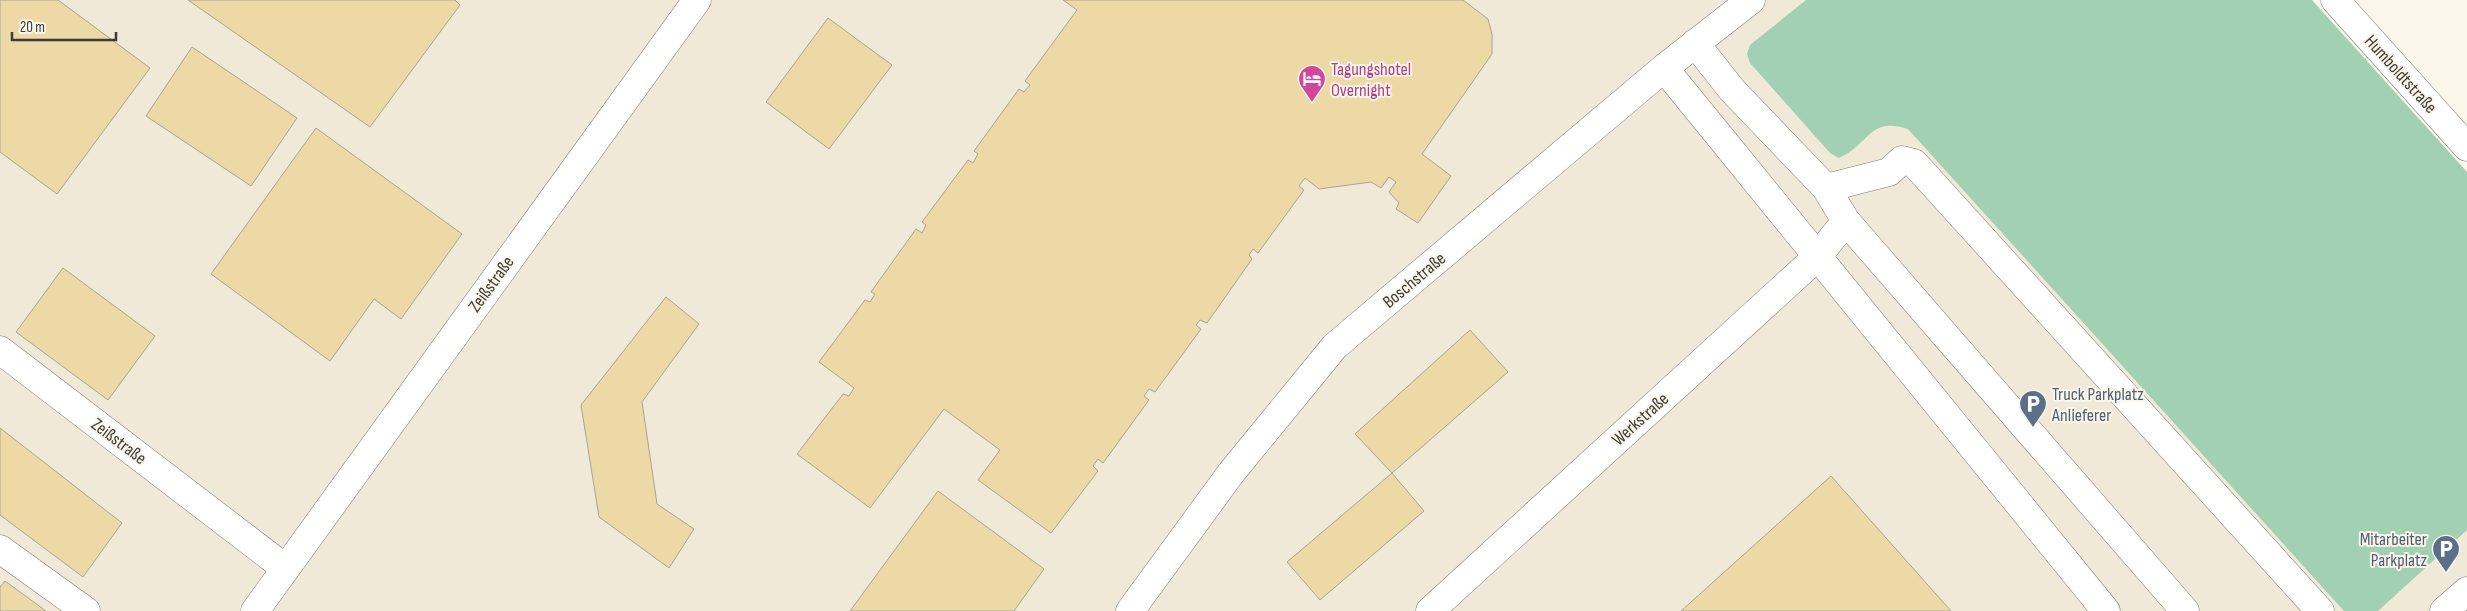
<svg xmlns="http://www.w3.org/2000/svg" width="2467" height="611" font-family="'Sofia Sans Condensed',sans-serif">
  <rect width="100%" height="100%" fill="#fbf6ea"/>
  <path fill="#f0e9d7" d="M0,0H2295L2467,188V611H0Z"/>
  <path fill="#a2d0b2" d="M1806,0H2312L2467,172V530L2378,611H2344L1908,129C1869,116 1870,144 1839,158L1830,153L1750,63L1747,54L1750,45Z"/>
  <path fill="#ecd9a5" stroke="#a8a499" d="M0,0H58L150,68L57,194L0,152Z
    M188,0H455L460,5L370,127Z
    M1063,0H1463L1488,19L1492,34V54L1422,154L1451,176L1418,223L1396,209L1399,203L1389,192L1396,182L1389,177L1381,188L1371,182L1319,189L1305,178L1299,186L1304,190L1258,253L1253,249L1249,255L1252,259L1207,323L1200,320L1196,325L1201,329L1155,392L1149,389L1144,396L1149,400L1103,463L1098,459L1093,466L1098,471L1051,533L978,480L1000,450L944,409L870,508L797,454L843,394L849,396L854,388L819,362L865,300L870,302L875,294L871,292L916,229L922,233L926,225L922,222L968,160L973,163L978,154L974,151L1019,89L1024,92L1030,85L1025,81L1077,10Z
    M828,18L892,65L829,149L766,102Z
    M192,47L297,118L251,186L146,116Z
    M316,128L462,234L401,319L374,299L330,361L211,274Z
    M63,268L155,336L108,400L16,332Z
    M666,297L699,324L642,402L657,504L694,529L669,568L599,517L581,405Z
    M1470,330L1508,372L1392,473L1355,434Z
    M0,428L122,523L83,577L0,515Z
    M1392,473L1424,511L1320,600L1287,562Z
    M1831,476L1951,611H1681Z
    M938,491L1044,569L1014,611H850Z
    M5,581L46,611H0V587Z"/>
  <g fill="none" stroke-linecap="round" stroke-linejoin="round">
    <defs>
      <path id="minor" d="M2335,0L2467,147
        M1695,43L1732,90L1826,188L1846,221L2185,611
        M1664,68L2106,611
        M1826,188L1889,172L1902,160L1914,163L2320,611
        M0,350L285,568
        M0,549L86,611
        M255,611L697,0
        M1130,611L1231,473L1335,346L1664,68L1751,0
        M1430,611L1817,257L1846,221
        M2444,611L2467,591"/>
    </defs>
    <use href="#minor" stroke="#807c72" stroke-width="29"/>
    <use href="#minor" stroke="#fff" stroke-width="28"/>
  </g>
  <defs>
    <symbol id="hotel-pin" viewBox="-11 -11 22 30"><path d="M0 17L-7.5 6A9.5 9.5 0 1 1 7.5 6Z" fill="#d1479c" stroke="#fbf6ea"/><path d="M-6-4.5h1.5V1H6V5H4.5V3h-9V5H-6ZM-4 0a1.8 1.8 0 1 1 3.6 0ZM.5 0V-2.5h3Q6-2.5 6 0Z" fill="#fff"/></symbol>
    <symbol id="parking-pin" viewBox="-11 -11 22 30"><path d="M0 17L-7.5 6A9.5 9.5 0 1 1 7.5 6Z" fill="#5c6f8a" stroke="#fbf6ea"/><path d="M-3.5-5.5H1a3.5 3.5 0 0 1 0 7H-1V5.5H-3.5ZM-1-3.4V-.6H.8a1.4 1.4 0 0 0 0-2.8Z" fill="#fff"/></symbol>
  </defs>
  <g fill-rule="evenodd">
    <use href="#hotel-pin" x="1296" y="63" width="32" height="43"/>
    <use href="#parking-pin" x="2017" y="388" width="32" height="43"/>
    <use href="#parking-pin" x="2430" y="533" width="32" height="43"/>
  </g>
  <g text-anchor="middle" stroke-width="4" stroke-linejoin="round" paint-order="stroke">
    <g font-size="18" fill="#b23c85" stroke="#fbf6ea" text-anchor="start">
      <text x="1331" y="75">Tagungshotel<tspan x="1331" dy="21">Overnight</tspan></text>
    </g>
    <g font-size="18" fill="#3c3b36" stroke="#fbf6ea">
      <text transform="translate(2401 74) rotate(48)" y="6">Humboldtstraße</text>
      <text transform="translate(1414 280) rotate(-40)" y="6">Boschstraße</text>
      <text transform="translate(491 284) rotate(-54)" y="6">Zeißstraße</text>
      <text transform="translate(1640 419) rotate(-42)" y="6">Werkstraße</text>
      <text transform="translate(119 441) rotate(37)" y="6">Zeißstraße</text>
    </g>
    <g font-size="18" fill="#4e5e75" stroke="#fbf6ea" text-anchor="start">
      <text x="2052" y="400">Truck Parkplatz<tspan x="2052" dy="21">Anlieferer</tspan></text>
      <text x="2427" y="545" text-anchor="end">Mitarbeiter<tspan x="2427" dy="21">Parkplatz</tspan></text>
    </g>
  </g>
  <path d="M12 32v8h104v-8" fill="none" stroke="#3c3b36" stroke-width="2.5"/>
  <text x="20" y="32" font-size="15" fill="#3c3b36" stroke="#fbf6ea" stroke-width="4" paint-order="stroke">20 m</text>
</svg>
